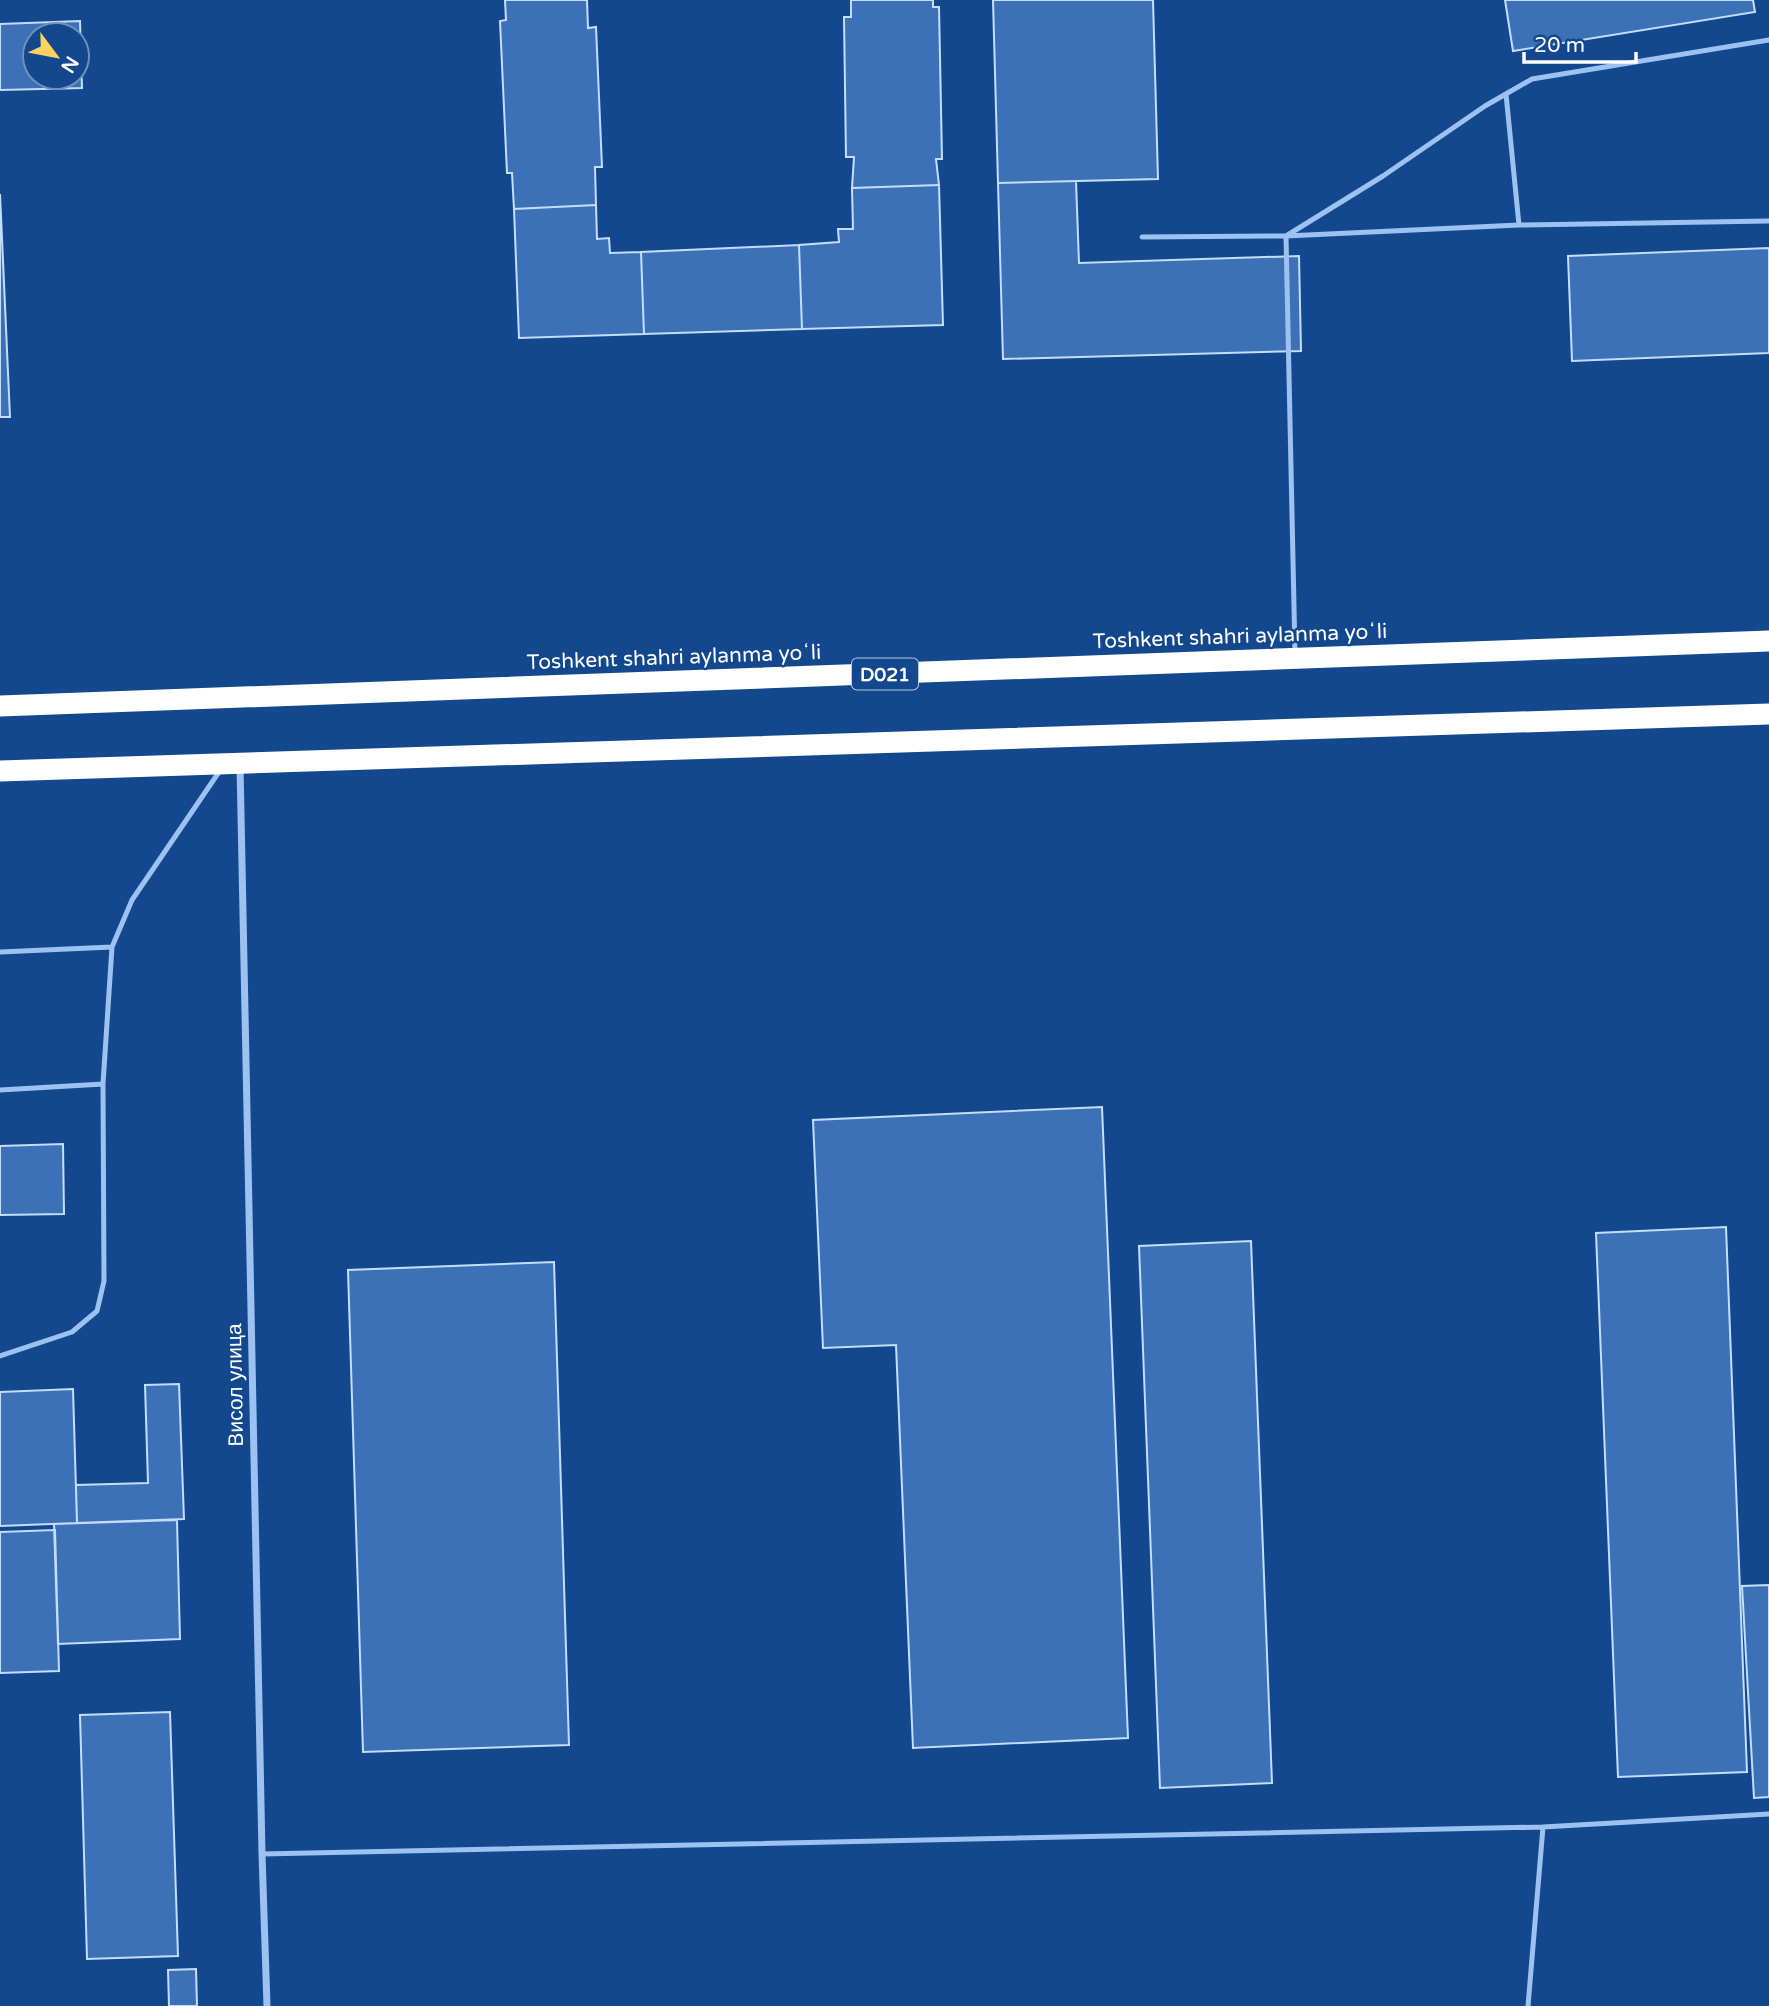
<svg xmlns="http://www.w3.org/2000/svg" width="1769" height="2006" font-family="'Varela Round',sans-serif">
  <rect width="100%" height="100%" fill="#13488e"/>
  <path fill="#3c71b7" stroke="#c4ddfc" stroke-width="2" fill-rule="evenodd" d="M505,0H587L588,28L596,27L602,167H595L596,205L514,209L512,173H507L500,21L506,20Z
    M851,0H933V7H939L942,159H936L939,185L852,188L854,157H846L844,17H851Z
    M993,0H1153L1158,179L998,183Z
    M1505,0H1753L1755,12L1513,51Z
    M80,21L82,88L0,90V24ZM35,35H77V77H35Z
    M1076,181L1079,263L1299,256L1301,351L1003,359L998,183Z
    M939,185L943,325L802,329L799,245L839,242L838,229H853L852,188Z
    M0,194L10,417H0Z
    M596,205L597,239L609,238L610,253L641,252L644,334L519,338L514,209Z
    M799,245L802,329L644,334L641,252Z
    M1769,248V353L1572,361L1568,256Z
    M1102,1107L1128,1738L913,1748L896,1345L823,1348L813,1120Z
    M63,1144L64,1214L0,1215V1146Z
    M1726,1227L1747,1772L1618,1777L1596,1233Z
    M1251,1241L1272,1783L1160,1788L1139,1246Z
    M554,1262L569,1745L363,1752L348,1270Z
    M179,1384L184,1519L77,1523L76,1485L148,1483L145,1385Z
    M73,1389L77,1523L0,1526V1392Z
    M177,1520L180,1639L58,1644L54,1524Z
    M55,1530L59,1671L0,1673V1532Z
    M1769,1585V1797L1754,1798L1742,1586Z
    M170,1712L178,1956L87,1959L80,1715Z
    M196,1969L197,2006H169L168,1970Z"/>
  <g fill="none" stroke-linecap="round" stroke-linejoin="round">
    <path stroke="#9dc2f1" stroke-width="5" d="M1506,94L1519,225
      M1142,237L1286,236L1519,225L1769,221
      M1295,653L1286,236L1383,176L1485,106L1532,79L1769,40
      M0,952L112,947
      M0,1090L103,1084
      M0,1356L72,1332L97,1311L104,1281L103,1084L112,947L132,900L221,769
      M262,1854L1543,1827L1769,1814
      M1528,2006L1543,1827"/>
    <path stroke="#9dc2f1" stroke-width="7" d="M240,765L262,1854L267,2006"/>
    <path stroke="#fff" stroke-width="21" d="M0,706L1769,641
      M0,771L1769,714"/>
  </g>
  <g text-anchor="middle" stroke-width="5" stroke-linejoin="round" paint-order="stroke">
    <rect fill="#13488e" stroke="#b8c8dd" stroke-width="2" x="852" y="658.5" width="66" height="31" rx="5"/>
    <g font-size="19" font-weight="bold" fill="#fff">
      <text x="885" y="681">D021</text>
    </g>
    <g font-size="21" fill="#fff" stroke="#13488e">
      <text transform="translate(1240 636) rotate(-2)" y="7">Toshkent shahri aylanma yoʻli</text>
      <text transform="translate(674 657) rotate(-2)" y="7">Toshkent shahri aylanma yoʻli</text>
      <text transform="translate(235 1385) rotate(-91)" y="7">Висол улица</text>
    </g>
  </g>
  <g transform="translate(56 56) rotate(122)"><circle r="33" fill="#13488e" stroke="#7191bb" stroke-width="2"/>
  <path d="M0-5L12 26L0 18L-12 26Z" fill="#ffd25d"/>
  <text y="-10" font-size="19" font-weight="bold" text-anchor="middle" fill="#ffffff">N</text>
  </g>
  <path d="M1524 52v10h112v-10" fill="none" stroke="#ffffff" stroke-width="3.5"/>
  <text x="1534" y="52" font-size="21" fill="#ffffff" stroke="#13488e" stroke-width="5" paint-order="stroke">20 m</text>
</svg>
